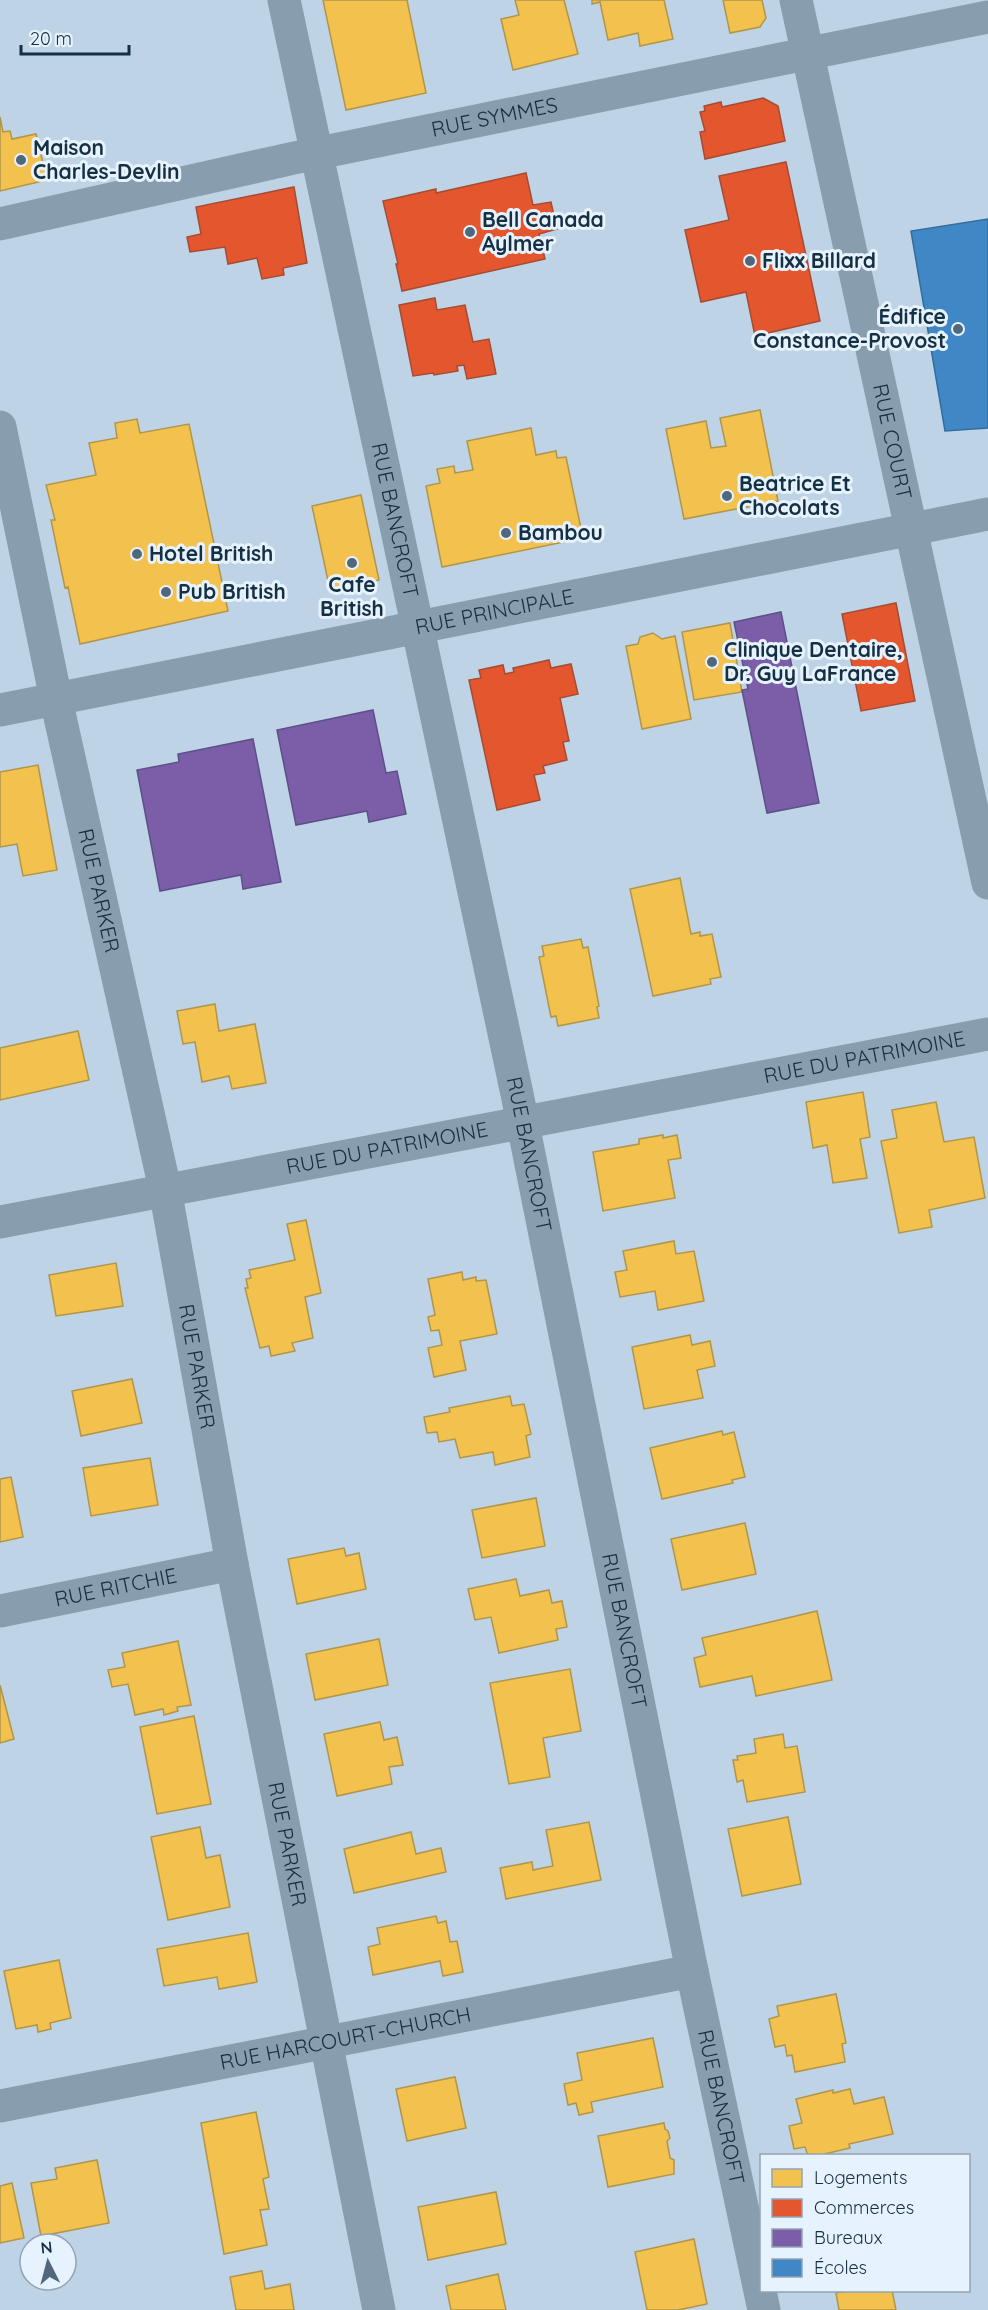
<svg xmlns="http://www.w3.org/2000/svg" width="988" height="2310" font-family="Quicksand,sans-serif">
  <rect width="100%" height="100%" fill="#bed3e5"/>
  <path fill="#f2c14e" stroke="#b0954b" stroke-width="1.5" d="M323,0H407L426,93L346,110Z
    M515,0H564L578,54L513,70L501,19L519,15Z
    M592,0H664L673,39L640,46L638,33L608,40L600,2L592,4Z
    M723,0H762L766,18L760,27L730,33Z
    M0,117L3,132L10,131L12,139L36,134L47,180L0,191Z
    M760,410L778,501L684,519L666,429L706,421L711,448L726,446L720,418Z
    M137,419L140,433L189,424L228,611L80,644L68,587L65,588L51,520H55L46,485L96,475L89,443L117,438L115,423Z
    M531,428L536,455L556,451L557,458L566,457L583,538L442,567L426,486L440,483L437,469L454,466L455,473L473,470L467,441Z
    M361,495L379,580L330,590L312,506Z
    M730,623L742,692L694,700L682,632Z
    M653,633L662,639L675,636L691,719L642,729L626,646L638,644L640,637Z
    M38,765L57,870L23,876L17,844L0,847V772Z
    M680,878L691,934L700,932V936L712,934L721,977L710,979L711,984L653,996L630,889Z
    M581,939L583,948L588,947L599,1006L597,1007L599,1018L558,1026L556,1016L551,1017L539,957L544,956L542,946Z
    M215,1004L219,1031L255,1024L266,1083L232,1089L229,1076L202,1082L195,1042L183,1044L177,1011Z
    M78,1031L89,1080L0,1100V1048Z
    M863,1092L870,1137L860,1139L867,1178L833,1183L827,1145L813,1148L806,1102Z
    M936,1102L944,1142L974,1137L985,1198L929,1210L932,1227L899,1233L881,1141L897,1138L892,1110Z
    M663,1135V1138L677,1135L681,1158L668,1160L675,1198L603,1211L593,1152L639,1144V1139Z
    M306,1220L321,1293L305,1297L313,1338L292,1343L295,1351L271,1356L269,1346L260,1348L245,1288H248L246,1279L251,1278L249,1270L295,1260L287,1224Z
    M674,1241L676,1254L694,1251L704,1301L658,1310L655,1291L620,1297L615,1272L627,1270L623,1251Z
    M116,1263L123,1306L56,1316L49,1275Z
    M462,1272L463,1280L476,1277V1281L486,1280L497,1334L460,1341L466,1370L434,1377L428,1348L442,1345L439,1330L431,1331L428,1317L435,1315L428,1279Z
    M690,1335L692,1345L710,1341L715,1366L697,1370L703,1398L644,1409L632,1347Z
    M132,1379L142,1423L81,1436L72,1391Z
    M510,1396L512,1406L524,1404L531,1434L526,1436L530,1457L495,1465L493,1452L460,1458L455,1439L439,1442L437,1432L427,1433L424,1417L450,1412L449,1408Z
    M722,1431L723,1435L734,1432L745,1477L732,1480L733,1483L662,1499L650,1448Z
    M150,1458L158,1505L91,1516L83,1468Z
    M11,1477L23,1537L0,1542V1479Z
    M536,1498L545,1546L482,1558L472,1510Z
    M745,1523L756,1574L682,1590L671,1539Z
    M344,1548L346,1556L359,1553L366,1589L297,1604L288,1559Z
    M516,1579L520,1596L549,1590L552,1603L562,1601L567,1627L556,1629L558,1640L499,1653L491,1617L475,1620L468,1589Z
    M817,1611L832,1680L756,1696L752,1676L700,1687L694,1658L706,1655L702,1638Z
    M379,1639L388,1685L315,1700L306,1654Z
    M178,1641L191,1705L177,1707L178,1711L164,1715L163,1709L135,1715L128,1684L112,1687L108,1670L125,1667L122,1653Z
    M570,1669L581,1731L543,1738L550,1777L509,1784L490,1683Z
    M0,1685L14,1739L0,1743Z
    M194,1716L211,1804L157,1814L140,1727Z
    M380,1722L384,1740L397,1737L403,1765L389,1767L392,1784L337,1796L324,1734Z
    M783,1734L785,1748L797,1746L805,1792L747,1802L743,1780L737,1782L733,1760H738L737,1756L756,1753L754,1739Z
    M788,1817L801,1884L742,1896L728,1829Z
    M589,1822L601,1880L506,1899L500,1868L532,1862L533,1870L553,1866L546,1830Z
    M200,1827L206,1858L220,1855L230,1907L168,1920L151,1837Z
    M411,1832L416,1854L441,1848L446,1872L354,1893L344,1849Z
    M436,1916L438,1923L446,1921L450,1942L457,1941L463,1972L443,1976L440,1961L373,1975L368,1947L380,1944L377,1928Z
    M248,1933L257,1982L219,1989L217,1977L164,1986L157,1949Z
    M59,1960L71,2018L50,2023L51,2029L38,2032L37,2025L16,2029L4,1971Z
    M836,1994L846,2043L842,2044L845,2062L795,2072L792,2055L787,2056L785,2045L775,2047L769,2019L779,2016L777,2006Z
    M653,2038L663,2087L591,2102L593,2112L579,2115L576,2103L568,2105L564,2084L582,2080L577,2053Z
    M455,2077L466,2128L407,2141L396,2089Z
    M850,2089L854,2104L884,2097L893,2134L849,2144L850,2148L816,2156H808L805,2147L794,2149L789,2126L802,2123L796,2099L833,2090V2093Z
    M256,2112L269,2177L263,2179L269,2209L260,2210L267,2245L224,2254L201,2123Z
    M664,2123L665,2129L668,2131L670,2138L667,2141L670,2158L674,2160V2174L608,2187L598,2136Z
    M97,2160L109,2223L41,2236L31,2183L57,2179L55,2168Z
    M12,2183L24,2238L0,2243V2186Z
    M496,2192L506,2244L428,2260L418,2207Z
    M694,2239L707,2304L678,2310H647L635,2252Z
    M262,2271L265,2289L290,2284L294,2310H236L230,2277Z
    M498,2274L506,2310H451L446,2286Z
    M851,2290H892L896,2310H839L836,2293Z"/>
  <path fill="#e4572e" stroke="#a64b34" stroke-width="1.5" d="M763,98L778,106L785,141L705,159L700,132L705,131L700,112L705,111L704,106L721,102L722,107Z
    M786,162L820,321L755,336L746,292L701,302L685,230L729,220L719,176Z
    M526,173L533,205L551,202L557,229L539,234L545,259L402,291L396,264H398L383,201L436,189V193Z
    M294,187L307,263L283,268L284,275L262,279L257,258L228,264L225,247L190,252L187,237L201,234L196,207Z
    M435,298L437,310L465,305L473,342L489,339L496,374L467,379L464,365L457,366L458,371L434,375L433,373L413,376L399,305Z
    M896,603L915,701L861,711L842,614Z
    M549,660L551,668L571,664L578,694L560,698L569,741L563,742L567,760L543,766L545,773L534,775L540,800L497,810L469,680L481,678L479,670L503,665L505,674L514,672L513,668Z"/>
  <path fill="#7b5ea7" stroke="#5c5089" stroke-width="1.5" d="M781,612L819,803L767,813L742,690L748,689L734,622Z
    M373,710L386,773L397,771L406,814L369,822L367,811L296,825L277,730Z
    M253,739L281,882L243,889L241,875L160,891L137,770L179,762L178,754Z"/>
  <path fill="#3f88c5" stroke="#326d9e" stroke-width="1.5" d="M988,219V428L945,431L911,231Z"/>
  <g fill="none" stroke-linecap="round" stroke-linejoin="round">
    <g stroke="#889dae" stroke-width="33">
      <path id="s1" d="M284,0L517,1094L692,1971L764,2310"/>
      <path id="s2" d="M796,0L988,883"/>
      <path id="s3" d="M0,224L294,158L988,17"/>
      <path id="s4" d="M0,427L56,699L165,1189L232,1564L379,2310"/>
      <path id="s5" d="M0,710L988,514"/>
      <path id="s6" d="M0,1222L988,1034"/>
      <path id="s7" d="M0,1611L232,1564"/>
      <path id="s8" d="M0,2106L692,1971"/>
    </g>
  </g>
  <g fill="#50687c" stroke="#e6f2fd" stroke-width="2">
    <circle cx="21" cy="160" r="6"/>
    <circle cx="470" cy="232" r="6"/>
    <circle cx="750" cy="261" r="6"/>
    <circle cx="958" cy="329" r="6"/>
    <circle cx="727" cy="496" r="6"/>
    <circle cx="506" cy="533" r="6"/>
    <circle cx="137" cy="554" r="6"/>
    <circle cx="352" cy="563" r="6"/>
    <circle cx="166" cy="592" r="6"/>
    <circle cx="712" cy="662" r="6"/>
  </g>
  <g text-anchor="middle" stroke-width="6" stroke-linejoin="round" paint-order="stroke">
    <g font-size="21" fill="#152f43" stroke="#e6f2fd">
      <text dy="7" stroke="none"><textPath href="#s3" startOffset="506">RUE SYMMES</textPath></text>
      <text dy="7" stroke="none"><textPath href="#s2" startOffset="452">RUE COURT</textPath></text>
      <text dy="7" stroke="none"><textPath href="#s1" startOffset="532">RUE BANCROFT</textPath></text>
      <text dy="7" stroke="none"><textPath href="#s5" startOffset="504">RUE PRINCIPALE</textPath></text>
      <text dy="7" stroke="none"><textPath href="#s4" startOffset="474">RUE PARKER</textPath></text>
      <text dy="7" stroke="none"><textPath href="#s6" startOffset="880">RUE DU PATRIMOINE</textPath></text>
      <text dy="7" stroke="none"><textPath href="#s6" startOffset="394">RUE DU PATRIMOINE</textPath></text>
      <text dy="7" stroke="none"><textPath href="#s1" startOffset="1180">RUE BANCROFT</textPath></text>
      <text dy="7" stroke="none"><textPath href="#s4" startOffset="960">RUE PARKER</textPath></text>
      <text dy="7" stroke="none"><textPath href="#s7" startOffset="118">RUE RITCHIE</textPath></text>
      <text dy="7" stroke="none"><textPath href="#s1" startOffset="1666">RUE BANCROFT</textPath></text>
      <text dy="7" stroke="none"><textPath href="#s4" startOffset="1446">RUE PARKER</textPath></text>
      <text dy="7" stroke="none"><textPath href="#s8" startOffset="352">RUE HARCOURT-CHURCH</textPath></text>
      <text dy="7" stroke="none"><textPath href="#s1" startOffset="2152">RUE BANCROFT</textPath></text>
    </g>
    <g font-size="21" font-weight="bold" fill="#152f43" stroke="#e6f2fd" text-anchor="start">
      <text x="33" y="155">Maison<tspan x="33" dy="24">Charles-Devlin</tspan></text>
      <text x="482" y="227">Bell Canada<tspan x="482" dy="24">Aylmer</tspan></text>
      <text x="762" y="268">Flixx Billard</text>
      <text x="946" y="324" text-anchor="end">Édifice<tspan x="946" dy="24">Constance-Provost</tspan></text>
      <text x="739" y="491">Beatrice Et<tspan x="739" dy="24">Chocolats</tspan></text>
      <text x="518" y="540">Bambou</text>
      <text x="149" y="561">Hotel British</text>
      <text x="352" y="592" text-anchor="middle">Cafe<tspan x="352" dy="24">British</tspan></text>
      <text x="178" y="599">Pub British</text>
      <text x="724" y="657">Clinique Dentaire,<tspan x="724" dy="24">Dr. Guy LaFrance</tspan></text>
    </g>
  </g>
  <rect x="760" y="2154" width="210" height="138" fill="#e6f2fd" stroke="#92a4b3" stroke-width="1.5"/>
  <rect x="772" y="2169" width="30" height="18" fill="#f2c14e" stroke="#92a4b3" stroke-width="1.5"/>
  <text x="814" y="2184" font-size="18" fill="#152f43">Logements</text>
  <rect x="772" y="2199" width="30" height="18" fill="#e4572e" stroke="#92a4b3" stroke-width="1.5"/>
  <text x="814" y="2214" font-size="18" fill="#152f43">Commerces</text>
  <rect x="772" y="2229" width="30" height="18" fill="#7b5ea7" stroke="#92a4b3" stroke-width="1.5"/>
  <text x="814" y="2244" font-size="18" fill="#152f43">Bureaux</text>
  <rect x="772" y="2259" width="30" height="18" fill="#3f88c5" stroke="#92a4b3" stroke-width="1.5"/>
  <text x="814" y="2274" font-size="18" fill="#152f43">Écoles</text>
  <g transform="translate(48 2262) rotate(354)"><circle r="28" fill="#e6f2fd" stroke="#92a4b3" stroke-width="1.5"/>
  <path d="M0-4.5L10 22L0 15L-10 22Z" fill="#50687c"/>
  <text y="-9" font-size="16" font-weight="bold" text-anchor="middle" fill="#152f43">N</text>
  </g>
  <path d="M21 45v9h108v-9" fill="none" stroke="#152f43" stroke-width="3"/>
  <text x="30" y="45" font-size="18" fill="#152f43" stroke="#e6f2fd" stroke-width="4.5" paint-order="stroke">20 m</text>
</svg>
